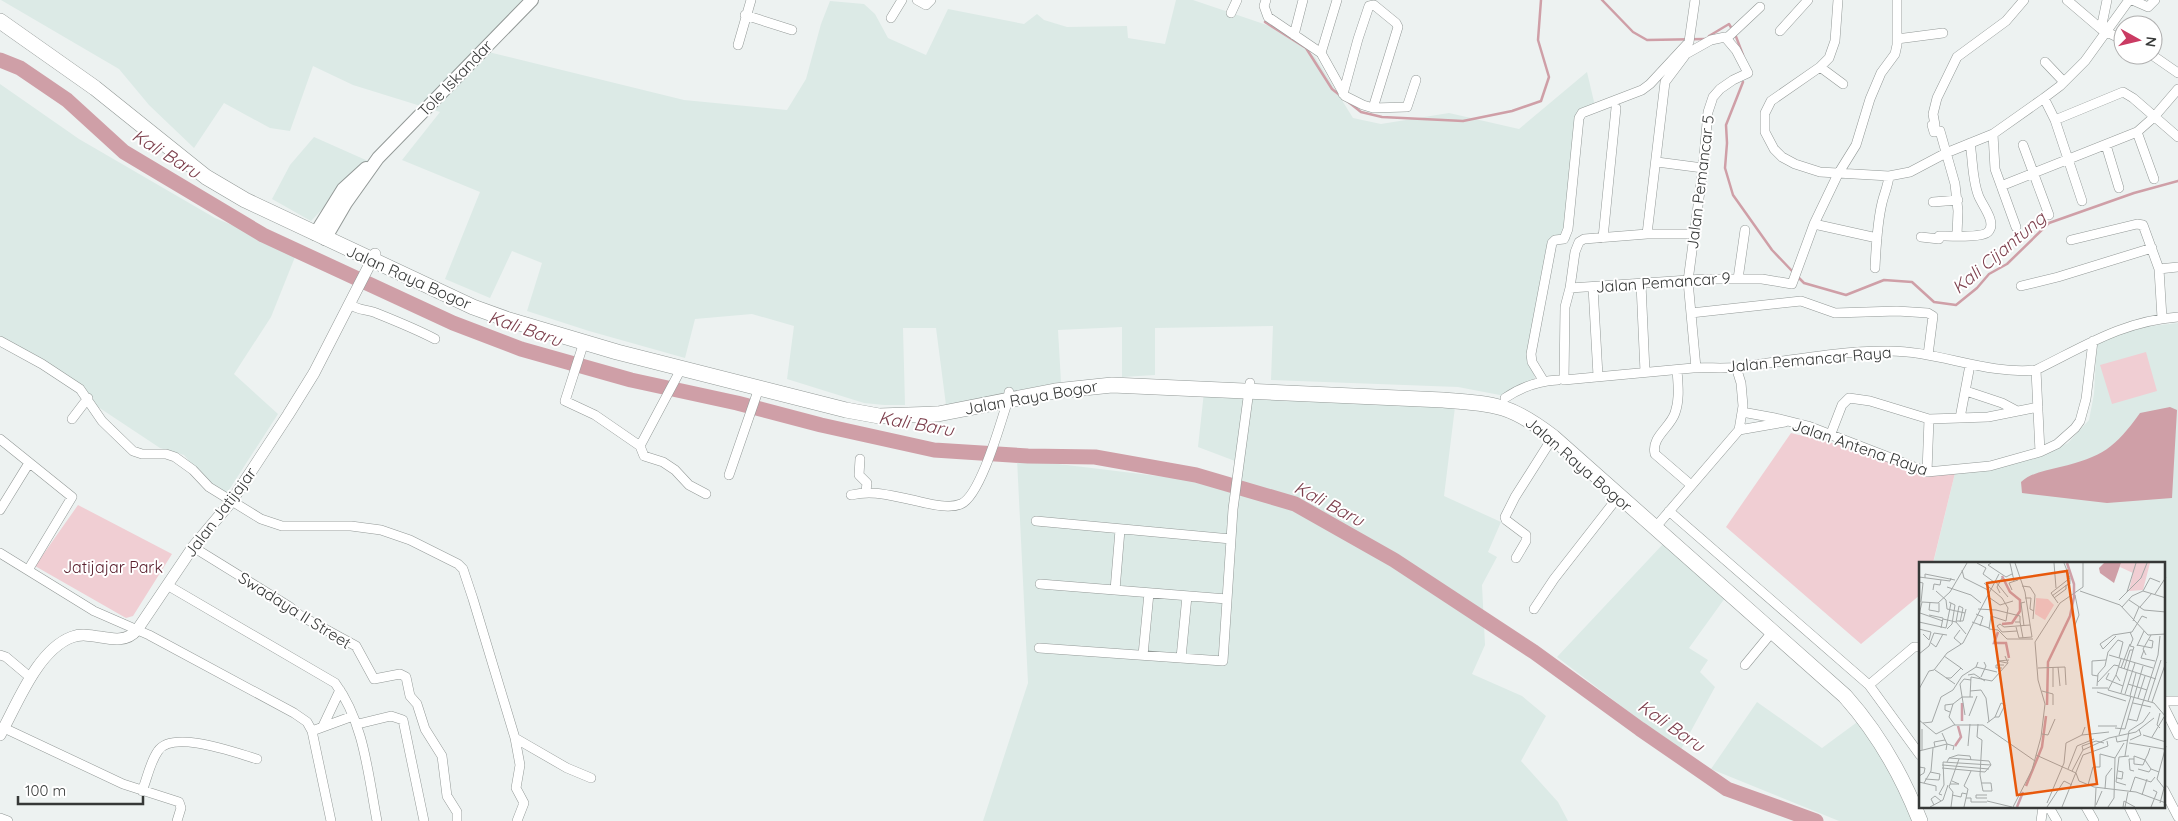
<svg xmlns="http://www.w3.org/2000/svg" width="2178" height="821" font-family="Quicksand,sans-serif">
  <rect width="100%" height="100%" fill="#edf2f1"/>
  <path fill="#dceae6" d="M1,0H526L476,49L684,100L787,110L806,79L821,24L830,1L864,4L875,14L888,38L926,55L948,9L1024,24L1037,14L1044,20L1067,27L1127,26L1128,38L1165,44L1176,0H1193L1282,30L1315,57L1353,118L1381,124L1449,113L1519,129L1587,72L1595,106L1579,122L1570,240H1554L1530,353L1536,385L1505,396L1458,387L1271,380L1273,326L1155,328V375L1122,377V327L1058,330L1061,382L946,405L936,328H903L905,405H884L864,403L787,379L794,326L752,314L695,319L685,358L589,331L527,311L542,263L512,251L490,298L445,279L480,192L402,160L440,112L353,85L313,66L290,131L270,128L224,103L194,148L149,105L119,69Z
    M0,84L79,139L215,218L297,252L271,317L234,374L278,414L227,493L203,477L184,455L160,448L0,342Z
    M314,137L368,161L311,221L272,199L290,165Z
    M2178,323V696H2164V564H1933L1955,473L2039,457L2068,443L2089,420L2094,394L2097,340L2116,330Z
    M1204,392L1455,407L1444,496L1501,522L1488,552L1497,557L1482,585L1485,645L1472,674L1522,696L1546,716L1521,761L1558,802L1568,821H983L1028,683L1017,459L1232,485L1235,461L1198,447Z
    M1664,543L1725,598L1689,648L1708,660L1700,672L1715,687L1680,751L1557,657Z
    M1757,702L1822,748L1860,720L1878,744L1916,821H1839L1711,769Z"/>
  <path fill="#f0ced3" d="M2146,352L2157,391L2112,404L2100,365Z
    M1791,433L1955,473L1933,563L1920,564V595L1861,644L1726,527Z
    M78,505L172,554L133,616L126,618L35,566Z"/>
  <path fill="#cf9fa7" d="M2170,407L2177,410L2172,498L2107,503L2022,493L2021,482C2032,472 2046,471 2060,467C2102,457 2115,448 2140,413Z"/>
  <g fill="none" stroke-linecap="round" stroke-linejoin="round">
    <path stroke="#cf9fa7" stroke-width="2.5" d="M1602,0L1633,32L1647,40L1705,39
      M1265,22L1306,48L1332,89L1361,112L1382,117L1463,121L1512,111L1541,101L1549,77L1538,40L1541,0
      M1735,34L1743,55
      M1709,36L1729,24L1732,29
      M1743,82L1726,125L1727,143L1725,168L1733,195L1772,250L1793,272
      M1797,276L1804,283L1846,295L1884,280L1912,282L1934,302L1956,305L1977,288L1989,274L2007,264L2049,223L2134,193L2178,181"/>
    <path stroke="#cf9fa7" stroke-width="15" d="M0,60L20,68L67,100L124,152L263,235L453,323L521,349L631,380L737,403L821,425L934,450L1028,456L1095,457L1196,475L1295,504L1394,560L1534,652L1640,729L1727,789L1816,821"/>
    <defs>
      <path id="minor" d="M917,0L926,5L931,0
        M1266,0L1264,6L1268,17L1321,53L1345,96L1363,105L1373,108L1407,107L1416,80
        M1838,0L1835,41L1829,58L1820,67L1771,101L1765,113V132L1774,149L1782,157L1795,164L1820,172L1889,176L1910,172L1946,153L1993,134L2044,98L2060,86L2085,61L2129,0
        M2067,0L2101,29L2123,40
        M2132,0L2148,7L2155,0
        M1231,13L1237,0
        M745,15L792,30
        M891,18L902,0
        M2101,29L2107,0
        M1780,31L1808,0
        M1294,35L1303,0
        M1727,38L1760,7
        M1897,39L1943,33
        M738,45L751,0
        M1321,53L1337,0
        M2152,55L2178,73
        M2045,62L2064,82
        M1820,67L1843,84
        M1343,94L1358,39L1369,6L1374,5L1396,23L1398,27L1373,108
        M2044,98L2055,120L2082,201
        M2055,120L2123,92L2133,98L2178,137
        M2137,132L2154,179
        M1993,134L1995,169L2016,227
        M2023,145L2049,215
        M2106,145L2119,188
        M1657,162L1703,168
        M2001,186L2137,132L2154,117L2178,89
        M1933,202L1958,200
        M1814,224L1877,238
        M1647,234L1665,82L1686,54L1711,40L1725,37L1736,50L1748,73L1733,80L1720,89L1713,97L1708,112L1703,168L1688,281L1696,368
        M1694,234H1647L1584,239L1579,242L1575,252L1570,288L1565,307L1564,380C1607,376 1650,372 1693,368C1708,367 1724,369 1739,367C1788,361 1837,351 1886,351C1937,350 1985,375 2036,370C2085,346 2123,321 2178,317
        M1957,235L1958,211L1955,184L1940,131L1934,132L1932,125H1935L1933,114L1937,98L1957,57L2006,21L2024,0
        M1921,237L1939,239V236C1949,236 1982,238 1988,232C1997,223 1983,206 1979,197C1972,181 1973,160 1970,143
        M1603,238L1616,108
        M2071,240L2137,224L2143,225L2159,269L2162,318
        M1875,268C1876,246 1877,224 1882,203C1884,194 1888,186 1889,176
        M2159,269L2178,267
        M1738,279H1762L1792,284L1814,224L1838,174L1856,145L1870,99L1881,73L1895,54L1897,45V0
        M1641,284L1645,372
        M2021,286L2058,277L2152,248
        M1593,287L1598,376
        M1570,288L1704,279H1738L1745,230
        M350,304C358,311 367,309 376,313C396,321 416,329 435,339
        M1691,313L1801,301L1835,313L1897,311L1928,313L1933,316L1928,355
        M0,341L42,364L80,389L102,421L133,451L142,454H166L175,457L193,470L209,487L261,519L282,526H351L381,530L410,540L458,564L463,569L473,599L515,738L567,768L591,778
        M584,342L565,401L595,415L640,446L644,456L663,462L675,470L689,485L706,494
        M1677,370C1678,384 1680,399 1675,413C1670,428 1651,437 1655,454L1691,485
        M2036,370L2040,452
        M1543,380L1532,362L1531,354L1552,243L1555,240L1564,239L1568,229L1579,118L1582,113L1642,90L1650,84L1689,42L1695,0
        M1966,391L2002,403L2017,411
        M1505,398C1521,387 1538,381 1558,380
        M1742,412L1775,418L1808,426L1927,472L1990,466L2040,452L2057,444L2075,428L2080,421L2086,399L2093,341
        M1960,418L1988,417L2038,407
        M72,419L88,398
        M1739,430L1785,422
        M1830,436L1842,405L1849,398L1870,401L1929,419L1960,418L1970,365
        M0,439L72,497L28,570
        M640,446L681,369
        M860,459L859,475L867,483L866,491
        M1927,472L1929,419
        M729,475L759,388
        M851,495C872,490 888,495 908,499C924,502 946,510 961,504C981,495 1001,421 1008,400L1009,392
        M0,510L29,463
        M1669,511L1869,685L1920,755
        M1036,521L1231,539
        M1660,522L1739,430L1743,406L1741,383L1736,367
        M193,547L290,607L301,616L356,646L374,679L400,674L406,677L410,696L417,704L425,729L442,756L447,796L457,812V821
        M0,553L94,611L149,635L294,713L307,722L312,731L331,821
        M1516,558L1526,541V535L1506,520L1505,517L1515,497L1553,437
        M1040,584L1227,599
        M167,585L335,683C364,722 368,774 377,821
        M1115,590L1120,530
        M1534,609L1554,579L1618,497
        M1039,648L1223,661L1233,509L1250,383
        M0,655L6,657L31,678
        M1143,655L1149,593
        M1181,658L1187,596
        M1745,665L1773,631
        M1869,685L1914,647H1920
        M2164,701H2178
        M2164,707L2178,735
        M358,724L391,716L403,720L424,821
        M323,726L340,690
        M4,728L123,784L179,802L181,808L177,821
        M312,731L353,716
        M515,738L520,765L516,788L524,803L517,821
        M2164,790L2178,817
        M142,791C147,779 150,762 158,751C172,729 236,753 257,759
        M2049,807L2057,821
        M2086,807L2094,821
        M2129,807L2136,821
        M0,818L8,821
        M2041,821L2043,807"/>
      <path id="tertiary" d="M0,735C17,705 37,650 72,637C93,629 120,650 137,630L193,547L231,502L288,415L314,373L375,254"/>
      <path id="secondary" d="M315,234L343,189L366,168
        M325,239L346,203L378,158L532,0"/>
      <path id="trunk" d="M0,21L95,88L206,177L245,200L473,307L509,320L617,352L846,410L879,416L938,414L1055,391L1112,385L1443,400C1495,404 1510,404 1553,437L1845,696C1878,733 1902,775 1920,821"/>
    </defs>
    <use href="#minor" stroke="#939997" stroke-width="10"/>
    <use href="#tertiary" stroke="#939997" stroke-width="12"/>
    <use href="#secondary" stroke="#939997" stroke-width="14"/>
    <use href="#trunk" stroke="#939997" stroke-width="16"/>
    <use href="#minor" stroke="#fff" stroke-width="9"/>
    <use href="#tertiary" stroke="#fff" stroke-width="11"/>
    <use href="#secondary" stroke="#fff" stroke-width="12"/>
    <use href="#trunk" stroke="#fff" stroke-width="15"/>
  </g>
  <g text-anchor="middle" stroke-width="4" stroke-linejoin="round" paint-order="stroke">
    <g font-size="16" fill="#363837" stroke="#fff">
      <text transform="translate(455 78) rotate(-46)" y="6">Tole Iskandar</text>
      <text transform="translate(1700 182) rotate(-83)" y="6">Jalan Pemancar 5</text>
      <text transform="translate(409 277) rotate(24)" y="6">Jalan Raya Bogor</text>
      <text transform="translate(1663 282) rotate(-4)" y="6">Jalan Pemancar 9</text>
      <text transform="translate(1809 359) rotate(-5)" y="6">Jalan Pemancar Raya</text>
      <text transform="translate(1031 397) rotate(-10)" y="6">Jalan Raya Bogor</text>
      <text transform="translate(1860 447) rotate(19)" y="6">Jalan Antena Raya</text>
      <text transform="translate(1579 464) rotate(41)" y="6">Jalan Raya Bogor</text>
      <text transform="translate(220 512) rotate(-53)" y="6">Jalan Jatijajar</text>
      <text transform="translate(295 610) rotate(32)" y="6">Swadaya II Street</text>
    </g>
    <g font-size="16" fill="#5a202e" stroke="#fff">
      <text x="113" y="573">Jatijajar Park</text>
    </g>
    <g font-size="18" font-style="italic" fill="#7d3f4c" stroke="#fff">
      <text transform="translate(166 154) rotate(32)" y="6">Kali Baru</text>
      <text transform="translate(1999 253) rotate(-40)" y="6">Kali Cijantung</text>
      <text transform="translate(525 329) rotate(19)" y="6">Kali Baru</text>
      <text transform="translate(916 424) rotate(10)" y="6">Kali Baru</text>
      <text transform="translate(1329 504) rotate(28)" y="6">Kali Baru</text>
      <text transform="translate(1671 726) rotate(35)" y="6">Kali Baru</text>
    </g>
  </g>
  <g transform="translate(1919 562)">
    <rect width="246" height="246" fill="#edf2f1"/>
    <path d="M202,1H231L224,28L210,29L214,11L201,5ZM117,36L129,37L135,43L126,58L116,52Z" fill="#f0ced3"/>
    <path d="M185,1H202L195,21L181,11L180,6Z" fill="#cf9fa7"/>
    <path fill="none" stroke="#cf9fa7" stroke-width="2.5" d="M83,62L93,61L101,49V38L91,30L83,14M79,70L75,81H87L90,96M128,143L129,100L151,54L155,35V22L148,1M43,159V141M36,184L42,175L39,164M107,224L123,185L127,154M98,245L104,230"/>
    <path fill="none" stroke="#a4a8a7" stroke-width="1" d="M58,1L67,6L64,12L75,20M72,1L69,3L87,15L93,12M91,1L95,19M96,1L106,30L113,75L100,76L97,65M135,1L137,26M145,1L151,16V22L148,23M43,8L45,16L69,28M0,15L31,19L32,16M6,16V12L36,18M76,19L89,35M0,20L4,21L2,40M65,21L83,36L89,46L87,59L72,54L70,67L79,68L88,77H114M103,24L111,25L116,33L114,57M28,25L52,33L62,41M14,28L15,22L21,23L22,18M93,28L90,21L99,18M17,29L27,38L28,47L46,51M161,29L201,43L229,73L247,72M224,29L231,16L241,20M208,30L217,1M81,31L78,25L83,16M236,32L247,15M156,33L160,53L156,63M68,34L81,43L94,39M133,34L149,22M106,36H112L111,47L115,49M135,36L147,27V23M200,38L222,16L228,1M210,38L225,48L247,50M11,40L10,48L16,49L20,50V41M139,41L132,31L151,16M40,44L44,46L41,60M203,45L213,34L224,29L247,36M221,45L233,31M59,47L77,48L101,54V60M1,51L24,59M57,52L64,55L61,64M0,53L3,40L19,41L31,30L48,1M10,53L24,56L22,66M24,57L37,60L47,72M37,59H44L47,47M214,59L220,45M0,60L27,66L32,41M37,60L40,44M53,60L70,66M96,60H101L104,76M105,64L102,41L106,40M0,67L12,70L10,78L4,72M28,67L33,62L36,43L30,40M41,68L35,76L42,82M98,69L83,70L78,64L81,62L85,65L111,63M211,70L214,77L211,84L215,85L214,88M197,74L184,87L181,82L194,73L213,70L223,54L228,56M12,81L17,85L24,72M218,83L233,86L234,79L230,78M218,84L225,69M225,88L222,96L236,99M0,92L10,84L15,71L28,73M190,93L234,106M227,93L224,87L232,73M25,94L42,106M200,96L204,80M88,101L79,99L90,98M57,105L78,110M139,105L141,124M200,105L237,117M83,106H77V103H85M119,106L146,105L147,123M134,106V125M202,106L211,82M205,107L211,88H214M16,108L36,122M190,111L187,117L204,124M49,113L55,112L66,119M197,113L202,97M179,114L173,113V99L187,98M62,115L67,104L65,100M27,116H32L42,106L44,108M201,119L197,113L189,128L235,141L247,155M179,120L195,103L200,104M209,122L228,128M178,124L179,112L186,104L189,90L199,78L204,80M173,126H189M0,127L10,109L15,108L28,91L44,81L80,12M51,129L62,128L67,136L70,160M123,129L134,132V143M178,130L207,139M202,131L214,88M206,132L216,101M211,134L217,111M51,135L52,115L73,119L89,101L86,94M219,136L226,114M229,139L242,98M233,140L247,100M214,141L232,145M31,150L26,148V143L34,142M241,151L238,163L241,166M46,153L41,122L45,117L52,118M50,154L58,134M76,155H80L86,143M209,157L218,159L239,93L241,74M0,158L17,172L35,163H64L116,199M4,161L13,160L22,135L34,128L43,114L57,105L59,100M68,161L76,155L82,141L86,143M59,162L58,175L63,178L61,213L64,229H73L72,221H63M36,163L30,155L34,142L43,135H54M179,164H198M196,166L206,167L224,104M3,167V188M123,172L129,173L136,157M163,173L190,170M200,173L212,134M224,173L247,180M197,175L198,180L209,178M233,175L245,155M211,178L222,173L220,167M210,181L245,187M49,184L51,162M16,185L15,180L26,178M231,186L229,192L226,198L224,203L215,202V194L226,198L232,207L240,210M27,188L28,182L35,184L34,188M164,188L163,184L177,179L185,181M0,189L28,182L23,171M117,193L157,211M206,194L210,169L224,160L231,150M30,196L39,193L51,194L52,198M196,196L205,181M28,200L30,196L70,199L72,203M23,203L70,207M0,205L6,206L5,211L0,214M23,206L66,210L72,203M149,207L158,184L175,177M219,207L230,210L232,207M153,209L164,188L190,176L217,170L235,156M215,209L211,208L210,197H215M157,211L160,219L175,225L217,230L247,241M198,216L203,217L204,210L199,209M6,217L20,218L21,212L11,210M0,220L17,224V229M5,221L12,209L14,186M31,222H40L33,219M169,223L174,205H181V192L196,196M207,223L197,220L200,195L210,194M186,227L187,214L193,206M211,230L216,215L232,220L236,215M23,233L20,232L25,223L24,200L72,203M33,233L42,235L43,231L48,232M223,233L228,217M47,236H52V240H68M68,236H57V233H68M68,239L93,245M128,241L145,201L147,181L163,173L166,165M241,241L245,226L238,217L247,184M15,243L12,237L16,234L22,239M177,243L183,229M11,245L24,238L29,223M32,245L34,230L30,225L40,197M45,245L49,227L45,224L52,209M94,245L113,208L122,175L126,142L119,118L116,80L141,41L164,25V1M128,245L145,219L153,223M143,245L164,193L189,184L188,179M176,245L177,226M189,245L195,236L196,196M204,245L205,239L216,245M206,245L209,230M232,245L238,230L234,228"/>
    <path fill="#e8590c" fill-opacity="0.15" stroke="#e8590c" stroke-width="2.5" d="M148,9L178,222L98,233L68,21Z"/>
    <rect width="246" height="246" fill="none" stroke="#363837" stroke-width="2.5"/>
  </g>
  <g transform="translate(2138 40) rotate(98)"><circle r="24" fill="#ffffff" stroke="#afafaf"/>
  <path d="M0-4L9 19L0 12L-9 19Z" fill="#ca3b63"/>
  <text y="-8" font-size="14" font-weight="bold" text-anchor="middle" fill="#363837">N</text>
  </g>
  <path d="M18 796v8h125v-8" fill="none" stroke="#363837" stroke-width="2.5"/>
  <text x="25" y="796" font-size="15" fill="#363837" stroke="#ffffff" stroke-width="4" paint-order="stroke">100 m</text>
</svg>
